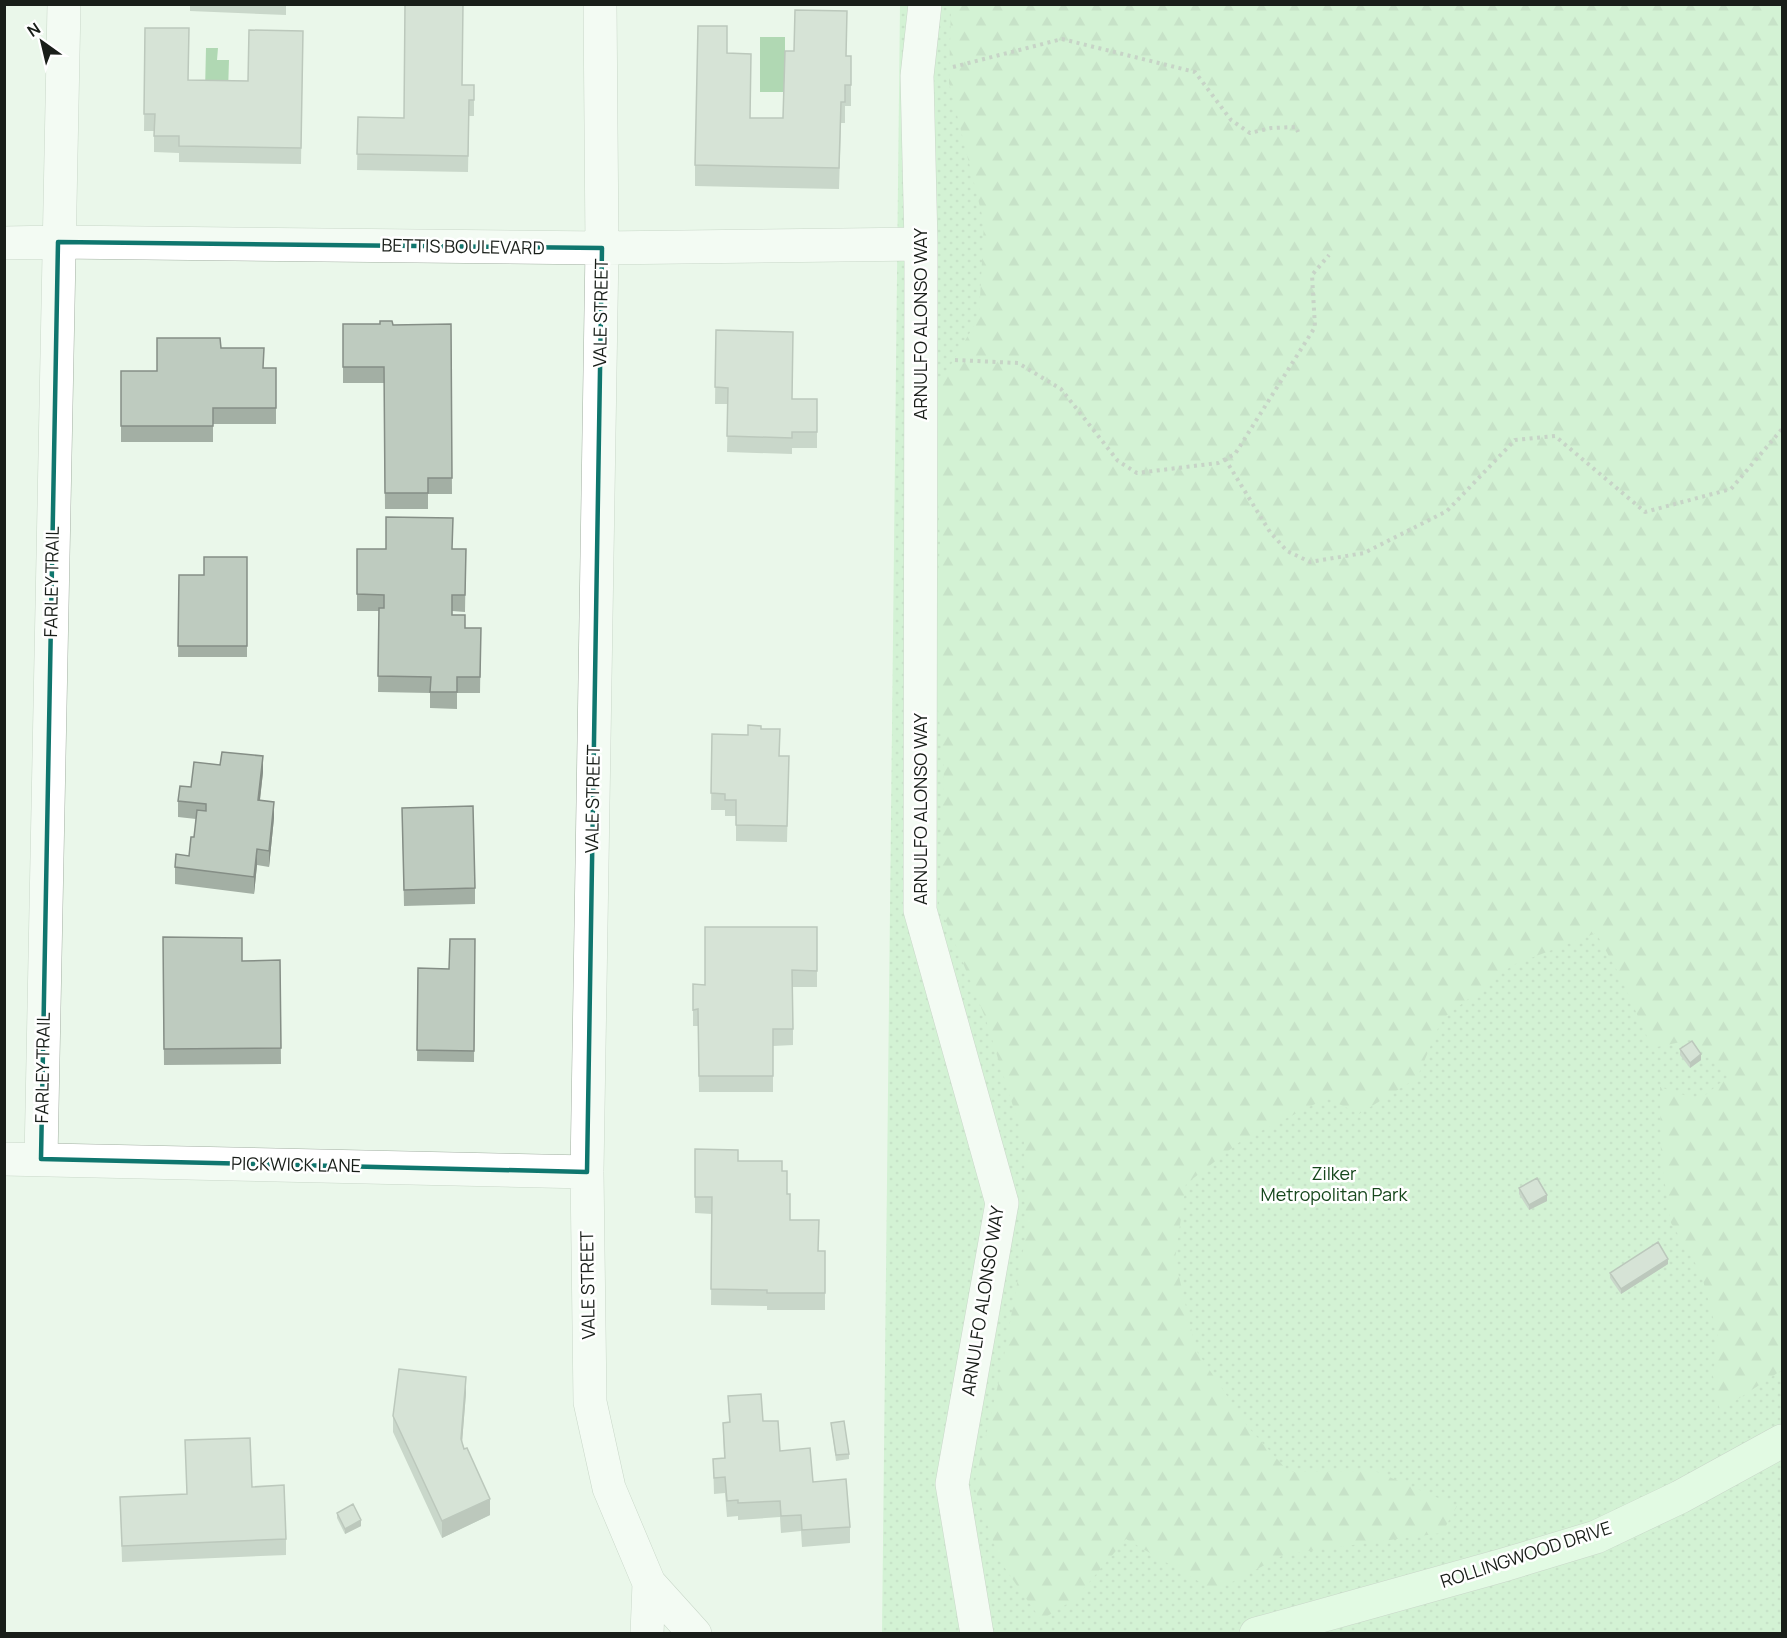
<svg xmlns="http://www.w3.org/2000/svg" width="1787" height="1638" font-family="Manrope,sans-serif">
  <defs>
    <pattern id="grass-dots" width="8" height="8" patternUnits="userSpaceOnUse" patternTransform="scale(1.5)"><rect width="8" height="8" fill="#b8eaba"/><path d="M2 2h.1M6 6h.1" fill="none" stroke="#9ec89f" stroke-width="1.8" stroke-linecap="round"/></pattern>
    <pattern id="forest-firs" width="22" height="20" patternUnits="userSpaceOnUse" patternTransform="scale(1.5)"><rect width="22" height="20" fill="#b8eaba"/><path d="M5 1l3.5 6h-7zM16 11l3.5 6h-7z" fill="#9ec89f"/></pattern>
  </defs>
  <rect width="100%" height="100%" fill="#eaf7ea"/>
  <path fill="url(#grass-dots)" d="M900,5H1782V1633L882,1634Z"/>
  <path fill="url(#forest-firs)" d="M951,5H1782V1370L1720,1411L1713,1376L1718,1336L1701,1273L1671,1223L1661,1159L1660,1087L1699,1100L1730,1075L1695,1039L1652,1048L1620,976L1596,933L1513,965L1442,1019L1417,1078L1359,1114L1327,1098L1241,1141L1186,1184L1175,1259L1196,1350L1248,1427L1289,1472L1375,1471L1457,1506L1442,1533L1286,1554L1215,1591L1126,1539L1075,1599L1041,1620L1000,1561L974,1486L1001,1372L1026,1234L1024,1141L985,1017L939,904L944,765L933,664L940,543L933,395L979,317L984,223L949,83Z"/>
  <path fill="#6cb271" d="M760,37H785V92H760Z
    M206,48H218L217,60H229L228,92L205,91Z"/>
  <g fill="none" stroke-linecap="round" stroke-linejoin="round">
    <defs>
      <path id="street" d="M600,4L602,248L587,1172L590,1402L609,1488L649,1583L647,1634
        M925,4L917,76L921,244L920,910L1002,1203L952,1484L977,1634
        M4,243L58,242L602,248L921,244
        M4,1159L587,1172
        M41,1159L64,4
        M649,1583L695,1634"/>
      <path id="secondary" d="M1256,1634L1500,1566L1596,1537L1680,1497L1782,1441"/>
    </defs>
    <use href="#street" stroke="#a3b0a3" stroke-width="34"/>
    <use href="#secondary" stroke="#a3b0a3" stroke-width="34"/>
    <path stroke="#9ea89e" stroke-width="4" stroke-dasharray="3 4.5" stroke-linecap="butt" d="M953,67L1062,39L1195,72L1231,120L1250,133L1271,128L1296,127L1298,132
      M955,360L1018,363L1061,389L1118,461L1137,473L1218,463L1235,454L1315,327L1312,275L1329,255
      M1225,459L1270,532L1287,551L1310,562L1364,553L1447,511L1515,440L1555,436L1645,512L1731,489L1782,429"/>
    <use href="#street" stroke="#fff" stroke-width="33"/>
    <use href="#secondary" stroke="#d9fcdc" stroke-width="33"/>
  </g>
  <path fill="#a3afa4" d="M190,4H286V15L190,11Z
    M145,28L188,80L248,81L303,31L301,164L179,162V153L154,152V131H144Z
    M727,53L750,118H783L847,56H851V106H845V123H841L839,189L695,186V165Z
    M462,85H474V116H469L468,172L357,170L358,117L404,118Z
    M343,324L393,325L451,324L452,494H428V509H385L384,383H343Z
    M716,330L792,399H817V448H792V454L727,452L728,404H715Z
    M221,348L264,368H276V424H213V442H121V371H157Z
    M357,549H466L465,612L452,611V615L465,628H481L480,693H457V709L430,708V693L378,692L379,611H357Z
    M247,557V657H178L179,575H204Z
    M761,729L780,756H789L787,842L736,841V816H725V810H711L712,734L748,735Z
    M263,772L260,800L274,818L269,867L257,865L254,894L175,884V867L189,856L194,837L196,819L178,817V801L191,787Z
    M402,808L475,888V904L404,906Z
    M817,927V987H793V1045L773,1046V1092H699L698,1026H693V984L705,985Z
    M163,937L242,961L280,960L281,1064L164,1065Z
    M475,939L474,1062L417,1061L418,968L449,969Z
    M1680,1049L1701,1060L1690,1068L1680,1055Z
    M695,1149L738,1161L782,1171L787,1194L790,1220L819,1251H825V1310H767V1306L711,1305L712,1214L695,1213Z
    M1519,1188L1547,1201L1529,1210L1519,1194Z
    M1668,1264L1621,1294L1610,1278V1273Z
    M466,1393L462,1442L490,1515L442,1538L393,1432V1416Z
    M728,1396L763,1421L780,1451L813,1482L850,1527V1543L802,1547L801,1531L781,1533L780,1517L738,1520V1516L727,1517L725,1493L714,1494L713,1459L724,1458L723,1423L729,1422Z
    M831,1423L849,1454V1459L836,1461Z
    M185,1440L252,1487L286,1539V1555L122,1562L120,1497L187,1494Z
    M337,1513L361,1526L345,1534L337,1518Z"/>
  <path fill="#858e86" d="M263,756V772L258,816V800Z
    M274,802V818L269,867V851Z
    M257,849V865L254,894V877Z
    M1701,1054V1060L1690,1068V1063Z
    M1547,1195V1201L1529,1210V1205Z
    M1668,1259V1264L1621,1294V1289Z
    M466,1377V1393L461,1455V1439Z
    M490,1499V1515L442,1538V1521Z
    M361,1520V1526L345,1534V1529Z"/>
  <path fill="#becbbf" stroke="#858e86" stroke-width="1.5" d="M405,4H463L462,85H474V100H469L468,156L357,154L358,117L404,118Z
    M795,10L847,11L846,56H851V85H845V102H841L839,168L695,165L698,26H727V53L751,54L750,118H783L785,51H794Z
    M145,28H189L188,80L248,81L249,30L303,31L301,148L179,146V136H154L155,114H144Z
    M380,321H392L393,325L451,324L452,478H428V493H385L384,367H343V324H380Z
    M716,330L793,332L792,399H817V432H792V438L727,436L728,388L715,387Z
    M157,338H220L221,348H264L263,368H276V408H213V426H121V371H157Z
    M386,517L453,518L452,549H466L465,595H452V615H465V628H481L480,677H457V692H430L431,677L378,676L379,608H384V595L357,594V549H386Z
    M204,557H247V646H178L179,575H204Z
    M748,725L761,726V729H780L779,756H789L787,826L736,825V800H725V794L711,793L712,734L748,735Z
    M222,752L263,756L258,800L274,802L269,851L257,849L254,877L175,867L176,854L189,856L191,837H194L197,810L206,811V804L178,801L180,786L191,787L194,762L220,765Z
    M473,806L475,888L404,890L402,808Z
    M705,927H817V971L792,970L793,1029H773V1076H699L698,1009L693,1010V984L705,985Z
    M163,937L242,938V961L280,960L281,1048L164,1049Z
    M450,939H475L474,1051L417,1050L418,968L449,969Z
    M1692,1041L1701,1054L1690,1063L1680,1049Z
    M695,1149L738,1150V1161H782V1171H787V1194H790V1220H819L818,1251H825V1293H767V1290L711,1289L712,1197H695Z
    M1537,1178L1547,1195L1529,1205L1519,1188Z
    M1658,1242L1668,1259L1621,1289L1610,1273Z
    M399,1369L466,1377L461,1439L464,1449L467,1448L490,1499L442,1521L393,1416Z
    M761,1394L763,1421H778L780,1451L810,1448L813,1482L846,1479L850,1527L802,1530L801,1515L781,1516L780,1501L738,1503V1500L727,1501L725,1477L714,1478L713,1459L725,1458L723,1423L730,1422L728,1396Z
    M844,1421L849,1454L836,1455L831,1423Z
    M250,1438L252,1487L284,1485L286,1539L122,1546L120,1497L187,1494L185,1440Z
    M353,1504L361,1520L345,1529L337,1513Z"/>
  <path d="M0 0H1787V1638H0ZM58,242L602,248L587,1172L41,1159Z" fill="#eaf7ea" fill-opacity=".55" fill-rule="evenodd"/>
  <path fill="none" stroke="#0f766e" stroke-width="4.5" stroke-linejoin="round" d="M58,242L602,248L587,1172L41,1159Z"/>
  <g text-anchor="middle" stroke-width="5" stroke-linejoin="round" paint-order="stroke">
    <g font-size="18" fill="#191e19" stroke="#fff">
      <text transform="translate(463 247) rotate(1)" y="6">BETTIS BOULEVARD</text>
      <text transform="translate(601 313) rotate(-89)" y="6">VALE STREET</text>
      <text transform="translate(921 324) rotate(-90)" y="6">ARNULFO ALONSO WAY</text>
      <text transform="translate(52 582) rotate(-89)" y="6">FARLEY TRAIL</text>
      <text transform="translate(593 799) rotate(-89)" y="6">VALE STREET</text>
      <text transform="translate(921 809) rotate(-90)" y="6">ARNULFO ALONSO WAY</text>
      <text transform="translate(43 1068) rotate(-89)" y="6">FARLEY TRAIL</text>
      <text transform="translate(296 1165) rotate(1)" y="6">PICKWICK LANE</text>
      <text transform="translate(588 1285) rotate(-91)" y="6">VALE STREET</text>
      <text transform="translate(983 1301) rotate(-81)" y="6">ARNULFO ALONSO WAY</text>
      <text transform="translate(1526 1555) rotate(-18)" y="6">ROLLINGWOOD DRIVE</text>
    </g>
    <g font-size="18" fill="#16471c" stroke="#fff">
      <text x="1334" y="1180">Zilker<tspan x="1334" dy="21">Metropolitan Park</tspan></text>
    </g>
  </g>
  <rect width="1787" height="1638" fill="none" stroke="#191e19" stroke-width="12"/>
  <g transform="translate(42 42) rotate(326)" stroke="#ffffff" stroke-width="4.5" paint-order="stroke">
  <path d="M0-4.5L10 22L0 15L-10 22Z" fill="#191e19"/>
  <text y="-9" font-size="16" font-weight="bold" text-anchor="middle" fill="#191e19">N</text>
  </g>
</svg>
